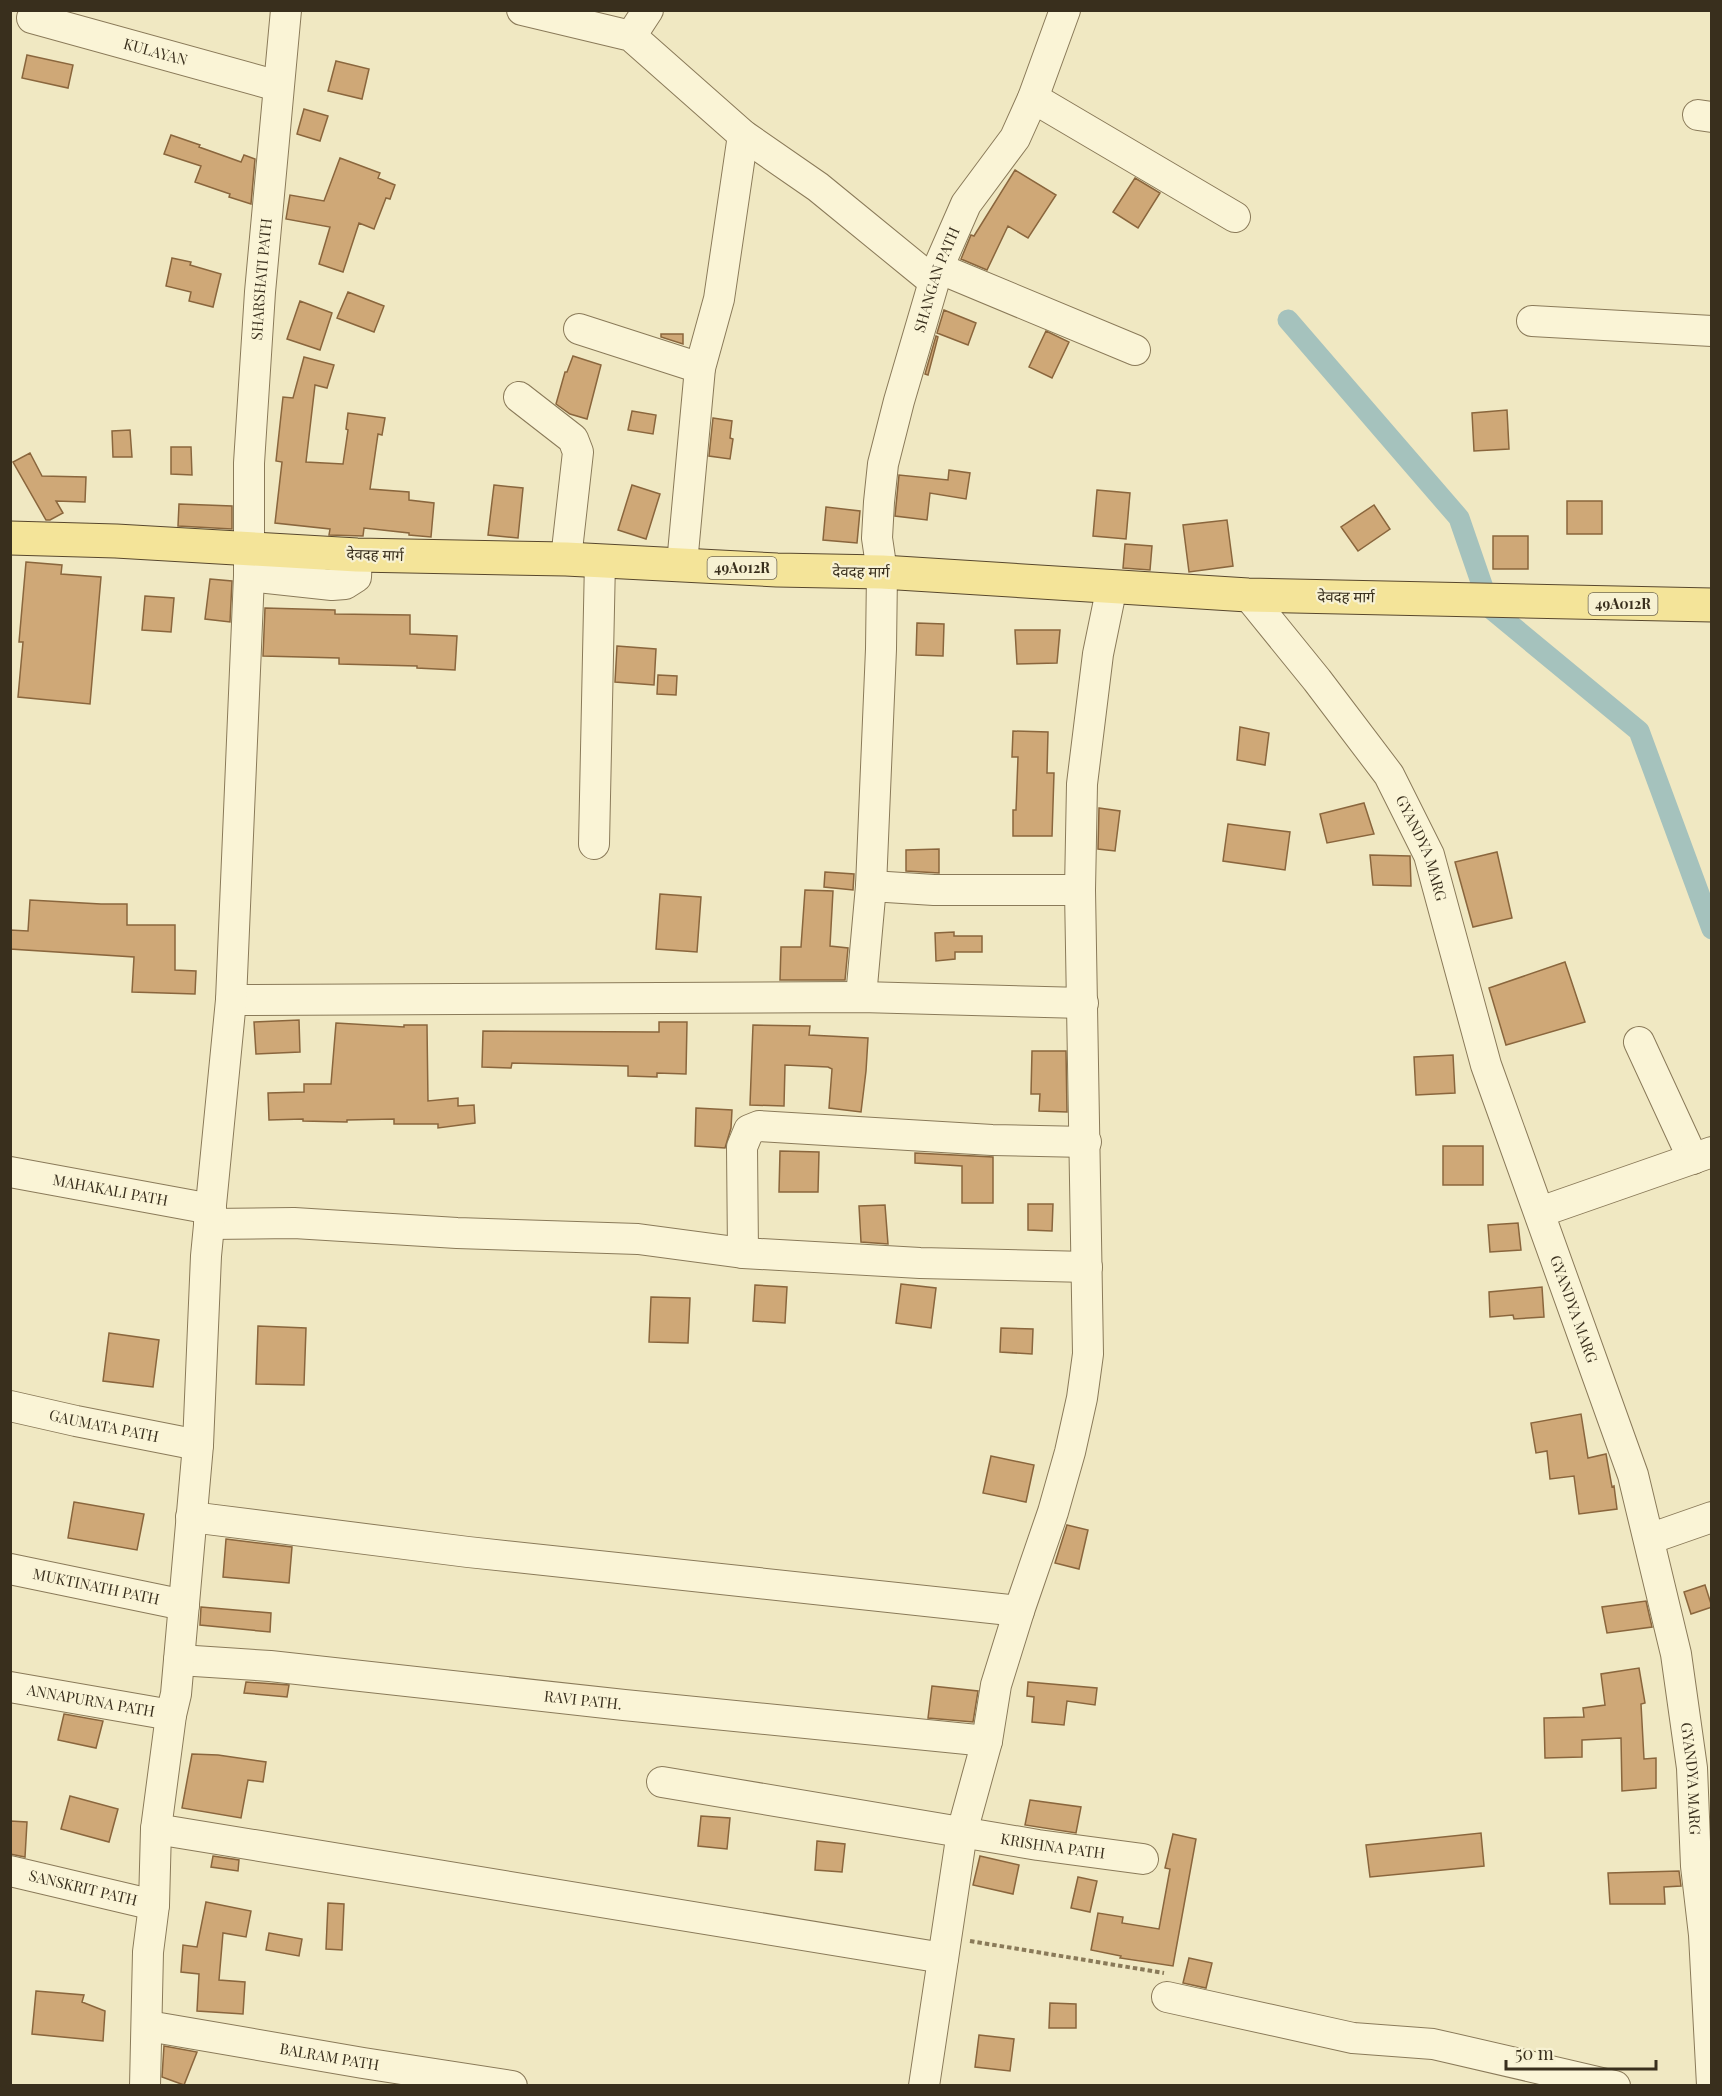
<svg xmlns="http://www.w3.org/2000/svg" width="1722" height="2096" font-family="'Playfair Display','Noto Sans Devanagari',serif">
  <rect width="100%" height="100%" fill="#f0e8c2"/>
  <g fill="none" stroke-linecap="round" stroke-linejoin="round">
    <path stroke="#a5c2bd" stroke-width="21" d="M1288,320L1459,518L1490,608L1639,731L1712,929"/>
  </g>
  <path fill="#cfa877" stroke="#8a663d" stroke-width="1.5" d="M27,55L73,65L68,88L22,78Z
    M336,61L369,69L362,99L328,91Z
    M304,109L328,116L320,141L297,134Z
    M171,135L200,145L199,147L241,162L244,155L255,159L251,204L229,197L230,194L195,182L201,166L164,154Z
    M340,158L380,173L378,178L395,185L390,199L386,198L374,229L359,223L343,272L319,264L330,227L286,219L290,195L324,201Z
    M1015,170L1056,195L1028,238L1008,226L987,270L961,259L971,235L974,236Z
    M1135,178L1160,193L1138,228L1113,212Z
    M172,258L191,262L190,265L221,274L213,307L189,301L191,292L166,286Z
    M348,292L384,306L374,332L337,318Z
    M300,301L332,313L320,350L287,339Z
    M944,310L976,323L968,345L937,333Z
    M1046,331L1069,342L1052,378L1029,367Z
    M661,334H683V344L661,337Z
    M936,336L938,337L928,375L925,374Z
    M573,356L601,365L587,419L570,414L556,404L565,372H567Z
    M304,357L334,365L327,388L315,385L306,462L343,464L348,430L346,429L348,413L385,418L382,435L378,434L370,489L409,492V500L434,503L431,537L409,535V533L364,528L363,536L329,535L330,529L275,523L282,462L276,461L283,397L293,398Z
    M1507,410L1509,449L1474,451L1472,413Z
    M632,411L656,415L653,434L628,430Z
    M713,418L732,421L730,438L733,439L730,459L709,456Z
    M130,430L132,457H113L112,431Z
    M171,447H191L192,475L171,474Z
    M30,453L42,476L86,477L85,502L56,501L63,513L50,520H46L13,462Z
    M949,470L970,473L966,499L930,493L927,520L895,516L899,475L948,480Z
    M494,485L523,488L518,538L488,535Z
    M632,485L660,494L646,539L618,530Z
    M1097,490L1130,493L1126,539L1093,536Z
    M1567,501H1602V534H1567Z
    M179,504L232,506V529L178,526Z
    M1374,505L1390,529L1358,551L1341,527Z
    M826,507L860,511L857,543L823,540Z
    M1227,520L1233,566L1189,572L1183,525Z
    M1493,536H1528V569H1493Z
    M1125,544L1152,546L1150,570L1123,568Z
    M26,562L62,565L61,574L101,577L90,704L18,697L23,642H19Z
    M210,579L232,581L230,622L205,619Z
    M145,596L174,598L171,632L142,630Z
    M265,608L335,610V614L410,615V634L457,636L455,670L417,668V666L339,664V658L263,656Z
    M917,623L944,624L943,656L916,655Z
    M1015,630H1060L1057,663L1017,664Z
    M617,646L656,649L654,685L615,682Z
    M658,675L677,676L676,695L657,694Z
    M1240,727L1269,733L1265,765L1237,760Z
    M1013,731L1048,732L1047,773H1054L1052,836H1013V810H1016L1018,757H1012Z
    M1364,803L1374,834L1327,843L1320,814Z
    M1099,808L1120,811L1115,851L1098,849Z
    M1228,824L1290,832L1285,870L1223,861Z
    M939,849V873L906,871V850Z
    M1497,852L1512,918L1473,927L1455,862Z
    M1370,855L1410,856L1411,886L1373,885Z
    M825,872L854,874L853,890L824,887Z
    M805,890L833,891L830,946L848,948L845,980H780L781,947H801Z
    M660,894L701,897L697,952L656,949Z
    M30,900L101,904H127V925H175V970L196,971L195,994L132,992L134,957L10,949V930L28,931Z
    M954,932V936H982V952H955V959L936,961L935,933Z
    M1565,962L1585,1022L1506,1045L1489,988Z
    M299,1020L300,1052L256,1054L254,1022Z
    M659,1022H687L686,1074L657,1073V1077L628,1076V1066L512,1063L511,1068L482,1067L483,1031L659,1032Z
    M336,1023L404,1027V1025H427L428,1101L458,1098V1106L474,1105L475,1123L438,1128V1124H394V1119L347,1120V1122L303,1121V1119L269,1120L268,1093L304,1092V1084H331Z
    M753,1025L810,1026L809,1035L868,1038L866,1071L861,1112L829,1108L832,1069L828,1067L785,1065L784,1106L750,1105Z
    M1032,1051H1066L1067,1112L1039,1111L1040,1094H1031Z
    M1453,1055L1455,1093L1416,1095L1414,1057Z
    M696,1108L732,1110L731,1128L725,1148L695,1146Z
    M1443,1146H1483V1185H1443Z
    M780,1151L819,1152L818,1192H779Z
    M915,1153L993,1157V1203H962V1166L915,1163Z
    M1028,1204H1053L1052,1231L1028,1230Z
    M885,1205L888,1244L861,1242L859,1206Z
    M1518,1223L1521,1250L1490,1252L1488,1225Z
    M901,1284L936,1288L931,1328L896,1323Z
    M755,1285L787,1287L785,1323L753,1321Z
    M1542,1287L1544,1317L1514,1319L1513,1315L1490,1317L1489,1292Z
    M651,1297L690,1298L688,1343L649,1342Z
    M258,1326L306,1328L304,1385L256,1384Z
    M1001,1328L1033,1329L1032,1354L1000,1352Z
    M109,1333L159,1340L153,1387L103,1381Z
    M1581,1414L1588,1458L1606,1454L1612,1487L1614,1486L1617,1509L1579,1514L1574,1476L1550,1479L1547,1451L1536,1453L1531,1423Z
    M991,1456L1034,1465L1026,1502L983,1493Z
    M74,1502L144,1514L137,1550L68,1538Z
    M1067,1525L1088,1530L1079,1569L1055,1563Z
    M226,1539L292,1547L289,1583L223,1577Z
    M1705,1585L1712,1607L1691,1614L1684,1592Z
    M1646,1601L1652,1627L1607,1633L1602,1607Z
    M201,1607L271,1613L270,1632L200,1625Z
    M1639,1668L1645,1703L1641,1704L1644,1759L1656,1758V1788L1622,1791L1621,1738L1582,1740V1757L1545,1758L1544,1718L1584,1717L1583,1708L1605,1705L1601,1674Z
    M246,1682L289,1685L287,1697L244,1693Z
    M1028,1682L1097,1688L1095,1705L1067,1701L1064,1725L1032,1722L1034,1697L1027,1696Z
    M932,1686L978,1691L973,1722L928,1718Z
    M64,1714L103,1721L96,1748L58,1740Z
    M192,1754L218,1755L266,1762L263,1782L248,1780L241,1818L182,1808Z
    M70,1796L118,1809L109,1842L61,1829Z
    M1030,1800L1081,1807L1076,1833L1025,1825Z
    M701,1816L730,1818L727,1849L698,1846Z
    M10,1821L27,1822L25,1857L10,1854Z
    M1481,1833L1484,1866L1370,1877L1366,1845Z
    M1173,1834L1196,1839L1173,1966L1120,1958L1121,1956L1091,1950L1098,1913L1123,1917L1122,1923L1159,1929L1170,1869L1165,1868Z
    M817,1841L845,1844L842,1872L815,1870Z
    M213,1856L239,1860L238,1871L211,1867Z
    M980,1856L1019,1865L1013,1894L973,1885Z
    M1679,1871L1681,1886L1664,1887L1665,1904H1610L1608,1873Z
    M1078,1877L1097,1881L1090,1912L1071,1908Z
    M206,1902L251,1911L246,1937L223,1933L219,1980L245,1982L243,2014L197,2011L199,1974L181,1972L183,1945L197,1947Z
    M328,1903L344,1904L342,1950L326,1949Z
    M269,1933L302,1939L299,1956L266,1950Z
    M1189,1958L1212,1963L1206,1988L1183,1983Z
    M36,1991L84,1995L82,2002L105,2011L103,2041L32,2034Z
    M1050,2003L1076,2004V2028H1049Z
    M979,2035L1014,2039L1010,2071L975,2067Z
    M164,2046L197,2052L184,2085L162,2077Z"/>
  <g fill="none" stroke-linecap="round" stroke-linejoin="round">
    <defs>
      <g id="minor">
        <path d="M522,10L631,36L743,135L818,187L933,281"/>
        <path id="s1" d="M32,18L278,86"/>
        <path d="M631,36L648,10"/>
        <path d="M1033,98L1235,217"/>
        <path d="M1698,115L1712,117"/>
        <path d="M938,268L1135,350"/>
        <path d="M1532,321L1712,331"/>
        <path d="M579,329L700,368"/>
        <path d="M519,397L573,439L578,452L566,559"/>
        <path d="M682,564L700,368L719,299L743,135"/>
        <path d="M249,576L332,585L345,584L356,577L357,555"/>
        <path id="s2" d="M1248,595L1317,680L1389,775L1429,855L1486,1065L1633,1475L1676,1654L1692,1768L1696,1866L1704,1935L1712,2085"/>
        <path d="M594,844L600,561"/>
        <path id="s3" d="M871,886L881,649L882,572L877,538L879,502L883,464L899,401L938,268L966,204L1015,138L1033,98L1065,10"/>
        <path d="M861,997L871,886L934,890H1080"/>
        <path d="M231,1000L861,997L1083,1003"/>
        <path d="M1639,1042L1693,1159"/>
        <path id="s4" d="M10,1172L211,1209"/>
        <path d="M1540,1212L1712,1152"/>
        <path d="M209,1224L294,1223L457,1233L638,1239L743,1253L920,1263L1087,1267"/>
        <path d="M743,1253L742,1147L749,1130L759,1126L992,1140L1086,1142"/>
        <path id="s5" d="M10,1406L76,1421L198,1445"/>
        <path d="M191,1517L468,1552L1019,1611"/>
        <path d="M1649,1539L1712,1517"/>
        <path id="s6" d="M10,1569L184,1605"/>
        <path id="s7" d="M179,1660L270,1666L624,1705L987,1741"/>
        <path id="s8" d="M10,1687L171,1715"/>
        <path id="s9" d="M662,1782L1038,1845L1143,1859"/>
        <path d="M156,1829L943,1958"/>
        <path id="s10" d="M10,1871L154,1905"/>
        <path d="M1167,1997L1353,2038L1433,2044L1615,2086"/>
        <path id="s11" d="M148,2026L363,2063L512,2086"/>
        <path id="s12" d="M145,2086L148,1952L154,1905L156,1829L171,1715L176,1694L198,1445L206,1256L231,1000L249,576V463L260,292L286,10"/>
        <path d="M924,2086L962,1832L987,1741L996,1685L1019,1611L1053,1512L1070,1452L1082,1398L1088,1354L1080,890L1082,784L1098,654L1112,586"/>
      </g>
      <path id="major" d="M10,538L116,541L357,555L566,559L777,570L882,572L1248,595L1712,605"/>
    </defs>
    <use href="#minor" stroke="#8a7a59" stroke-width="32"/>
    <use href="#major" stroke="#58472d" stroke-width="35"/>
    <path stroke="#8a7a59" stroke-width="4" stroke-dasharray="4.5 3" stroke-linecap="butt" d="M970,1941L1164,1973"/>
    <use href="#minor" stroke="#faf4d6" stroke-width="30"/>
    <use href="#major" stroke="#f4e499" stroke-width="33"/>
  </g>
  <g text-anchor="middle" stroke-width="4.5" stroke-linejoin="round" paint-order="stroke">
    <g fill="#f7f1d2" stroke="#726953" stroke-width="1.5">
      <rect x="707.5" y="557" width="69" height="22" rx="4.5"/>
      <rect x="1588.5" y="593" width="69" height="22" rx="4.5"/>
    </g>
    <g font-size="14" font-weight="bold" fill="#392f1d">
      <text x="742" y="573">49A012R</text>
      <text x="1623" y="609">49A012R</text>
    </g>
    <g font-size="15" fill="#392f1d" stroke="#f7f1d2">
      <text dy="5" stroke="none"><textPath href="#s1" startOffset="128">KULAYAN</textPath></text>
      <text dy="5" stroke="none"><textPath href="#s12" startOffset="1812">SHARSHATI PATH</textPath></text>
      <text dy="5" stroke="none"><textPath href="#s3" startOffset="615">SHANGAN PATH</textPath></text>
      <text transform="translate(375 555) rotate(2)" y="5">देवदह मार्ग</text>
      <text transform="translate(861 572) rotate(1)" y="5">देवदह मार्ग</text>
      <text transform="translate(1346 597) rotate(1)" y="5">देवदह मार्ग</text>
      <text dy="5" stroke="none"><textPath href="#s2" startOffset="309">GYANDYA MARG</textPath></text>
      <text dy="5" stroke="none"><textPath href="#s4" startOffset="102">MAHAKALI PATH</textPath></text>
      <text dy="5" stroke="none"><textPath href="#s2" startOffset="795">GYANDYA MARG</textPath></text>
      <text dy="5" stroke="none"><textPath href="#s5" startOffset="96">GAUMATA PATH</textPath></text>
      <text dy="5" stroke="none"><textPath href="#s6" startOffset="88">MUKTINATH PATH</textPath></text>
      <text dy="5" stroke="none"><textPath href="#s8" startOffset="82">ANNAPURNA PATH</textPath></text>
      <text dy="5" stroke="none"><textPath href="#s7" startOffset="406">RAVI PATH.</textPath></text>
      <text dy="5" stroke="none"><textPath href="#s2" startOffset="1281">GYANDYA MARG</textPath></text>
      <text dy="5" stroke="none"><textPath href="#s9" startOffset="396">KRISHNA PATH</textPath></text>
      <text dy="5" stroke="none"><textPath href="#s10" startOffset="75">SANSKRIT PATH</textPath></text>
      <text dy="5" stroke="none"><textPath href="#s11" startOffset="184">BALRAM PATH</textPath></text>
    </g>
  </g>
  <rect width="1722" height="2096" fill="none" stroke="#392f1d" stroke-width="24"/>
  <path d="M1506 2060v9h150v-9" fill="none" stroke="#392f1d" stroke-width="3"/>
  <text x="1515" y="2060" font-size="18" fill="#392f1d" stroke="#f7f1d2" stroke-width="4.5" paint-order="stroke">50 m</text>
</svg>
